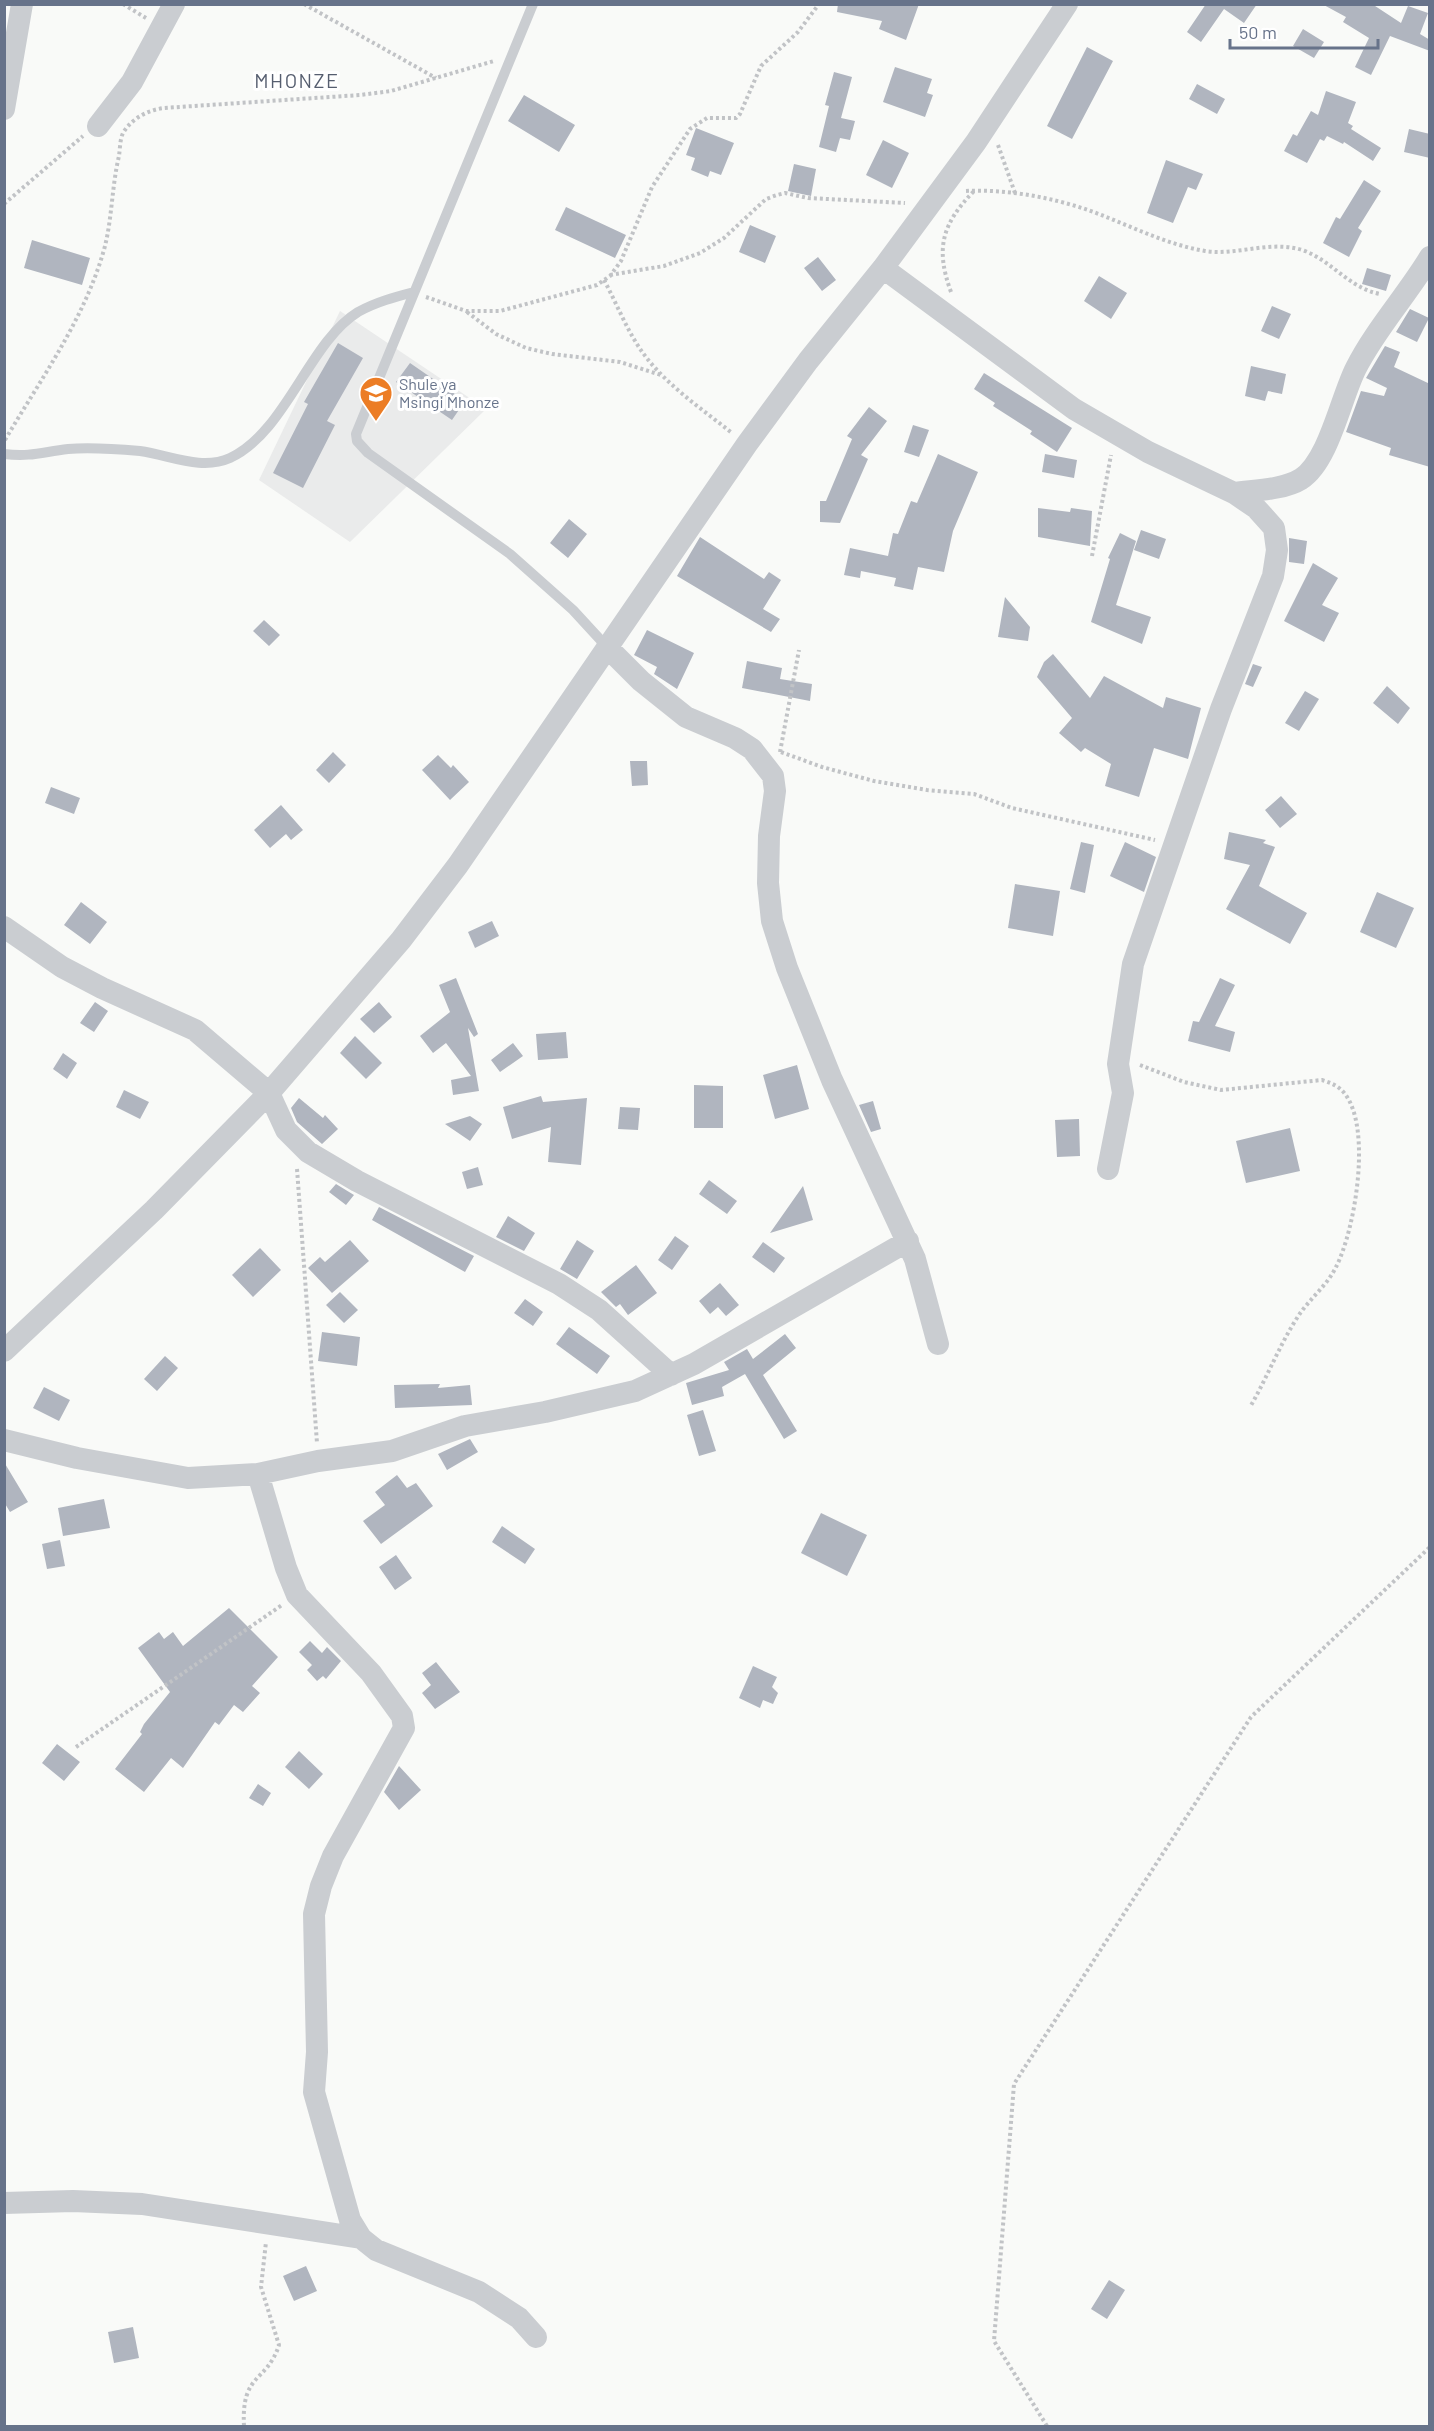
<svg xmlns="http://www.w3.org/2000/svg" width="1434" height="2431" font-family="Barlow,sans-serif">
  <rect width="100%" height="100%" fill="#f9faf8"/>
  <path fill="#eaebeb" d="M340,311L486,409L350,542L259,480Z"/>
  <path fill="#b0b5bf" d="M838,4H919L906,40L879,29L882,21L837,12Z
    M1206,4H1257L1244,23L1224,9L1201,42L1187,32Z
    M1322,4H1372L1401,23L1408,6L1428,13L1420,34L1430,40V51L1390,36L1371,75L1355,67L1369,38L1343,22L1346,17Z
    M1303,29L1324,42L1314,58L1293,46Z
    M1087,47L1113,61L1072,139L1047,126Z
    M895,67L932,79L927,93L933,95L925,117L883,102Z
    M834,72L852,77L841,118L855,121L850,140L840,138L836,152L819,147L829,106L825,105Z
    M1197,84L1225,99L1217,114L1189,99Z
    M1326,91L1356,102L1348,123L1353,126L1351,129L1381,148L1373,161L1344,142L1343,144L1327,136L1324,141L1320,139L1307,163L1284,151L1293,134L1297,136L1311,111L1318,115Z
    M524,95L575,125L559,152L508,121Z
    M696,128L734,143L721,175L710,171L708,177L691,170L695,158L686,155Z
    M1409,129L1430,134V158L1404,152Z
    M883,140L909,153L892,188L866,175Z
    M1166,160L1203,174L1196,190L1188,187L1173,223L1147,213Z
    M794,164L816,169L811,196L788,191Z
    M1364,180L1381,191L1358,228L1362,231L1349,257L1323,243L1336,217L1340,219Z
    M566,207L626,235L615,258L555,230Z
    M750,225L776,236L765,263L739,252Z
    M32,240L90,258L82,285L24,268Z
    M818,257L836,280L822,291L804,268Z
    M1367,268L1391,275L1386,291L1362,284Z
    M1099,276L1127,293L1111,319L1084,301Z
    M1272,306L1291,314L1279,339L1261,331Z
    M1410,309L1429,318L1417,342L1396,332Z
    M338,343L363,358L327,421L335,425L303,488L273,473L308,404L304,402Z
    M1385,346L1400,352L1394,367L1430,384V467L1389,455L1391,448L1346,432L1361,391L1384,396L1387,388L1366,378Z
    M410,363L465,401L452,420L396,382Z
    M1251,366L1286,374L1282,394L1268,391L1265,401L1245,396Z
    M984,373L1072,428L1057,452L1030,434L1032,431L993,406L995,403L974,389Z
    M869,407L887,421L861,455L868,459L840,523L820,522V501H826L852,439L847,436Z
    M913,425L929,430L919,457L904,452Z
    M938,454L978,472L953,531L944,572L918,567L913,590L894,586L896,578L861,571L860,578L844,575L850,548L888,556L893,533L898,534L911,501L917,503Z
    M1045,454L1077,460L1074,478L1042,472Z
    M1038,508L1070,512L1071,508L1092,511L1090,546L1038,537Z
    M569,519L587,534L568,558L550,543Z
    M1141,530L1166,539L1159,559L1134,550Z
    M1120,533L1136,541L1116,605L1151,617L1142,644L1091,622L1110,559L1108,558Z
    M700,537L764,579L769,572L781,580L763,609L780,619L771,632L677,576Z
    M1289,538L1307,541L1304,564L1289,562Z
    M1313,563L1338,578L1322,605L1339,613L1324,642L1284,621Z
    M1005,597L1030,627L1028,641L998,637Z
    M264,620L280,635L269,646L253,631Z
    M647,630L694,653L677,689L654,674L657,667L634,655Z
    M1053,654L1090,698L1104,676L1163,708L1166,697L1201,708L1188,759L1154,748L1139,797L1105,786L1111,764L1085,748L1081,752L1059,733L1072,718L1037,677L1044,662Z
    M747,661L782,668L780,679L812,684L810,701L742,688Z
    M1253,664L1262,667L1253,687L1245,684Z
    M1387,686L1410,708L1398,724L1373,703Z
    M1305,691L1319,699L1299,731L1285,723Z
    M333,752L346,765L329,783L316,770Z
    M438,755L451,768L453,765L469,782L450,800L422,770Z
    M630,761H647L648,785L632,786Z
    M51,787L80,798L74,814L45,803Z
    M1281,796L1297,814L1280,828L1265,810Z
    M281,805L303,830L291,840L286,834L270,848L254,830Z
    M1229,832L1266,840L1263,843L1275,847L1259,886L1307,913L1290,944L1226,909L1250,865L1224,859Z
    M1081,842L1094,845L1085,893L1070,889Z
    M1125,842L1156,857L1144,892L1110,876Z
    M1015,884L1060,891L1053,936L1008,928Z
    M1377,892L1414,908L1396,948L1360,932Z
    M81,902L107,922L90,944L64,925Z
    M492,921L499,936L475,948L468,932Z
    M456,978L478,1034L474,1037L468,1028L479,1091L453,1095L451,1080L471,1076L446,1043L433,1053L420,1036L450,1012L439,985Z
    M1220,978L1235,985L1215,1026L1235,1032L1230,1052L1188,1041L1193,1021L1199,1022Z
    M95,1002L108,1011L94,1032L80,1023Z
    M379,1002L392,1017L374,1033L360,1019Z
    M566,1032L568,1058L538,1060L536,1034Z
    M355,1036L382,1063L366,1079L340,1053Z
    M513,1043L523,1056L500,1072L491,1060Z
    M63,1053L77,1063L67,1079L53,1069Z
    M797,1065L809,1109L775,1119L763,1075Z
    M694,1085L723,1086V1128H694Z
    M124,1090L149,1102L140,1119L116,1107Z
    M541,1096L543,1102L587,1098L581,1165L548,1162L551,1127L512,1139L503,1107Z
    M299,1098L323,1118L325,1115L338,1129L322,1144L297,1122L291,1108Z
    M873,1101L881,1129L871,1132L859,1105Z
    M620,1107L640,1108L638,1130L618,1129Z
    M470,1116L482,1124L470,1141L445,1124Z
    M1079,1119L1080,1156L1057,1157L1055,1120Z
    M1290,1128L1300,1171L1246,1183L1236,1141Z
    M478,1167L483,1185L467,1189L462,1172Z
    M709,1180L737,1201L727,1214L699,1194Z
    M336,1184L354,1195L346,1205L329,1192Z
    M803,1186L813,1220L770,1233Z
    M379,1207L474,1256L465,1272L372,1220Z
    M508,1216L535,1233L524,1251L496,1237Z
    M675,1236L689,1246L672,1270L658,1260Z
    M350,1240L369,1261L332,1293L308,1268L320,1257L325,1262Z
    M577,1240L594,1251L577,1279L560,1269Z
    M763,1242L785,1258L774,1273L752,1257Z
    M260,1248L281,1270L253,1297L232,1275Z
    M636,1265L657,1293L628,1315L620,1304L616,1307L601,1292Z
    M720,1283L739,1305L726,1316L718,1307L710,1314L699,1301Z
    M340,1292L358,1310L344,1323L326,1305Z
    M525,1299L543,1312L533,1326L514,1313Z
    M569,1327L610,1356L597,1374L556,1344Z
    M322,1332L360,1337L357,1366L318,1361Z
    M785,1334L796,1348L763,1375L797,1431L784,1439L745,1374L722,1387L724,1396L692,1405L686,1383L729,1370L724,1362L747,1349L753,1359Z
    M165,1356L178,1368L157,1391L144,1379Z
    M440,1384L438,1388L470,1385L472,1405L395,1408L394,1385Z
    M44,1387L70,1400L59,1421L33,1408Z
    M703,1410L716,1451L699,1456L687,1415Z
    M470,1439L478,1452L447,1470L438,1454Z
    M4,1462L28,1502L10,1512L4,1502Z
    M397,1475L407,1488L416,1483L433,1506L381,1544L363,1521L385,1505L375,1492Z
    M104,1499L110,1528L63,1536L58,1508Z
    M821,1513L867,1535L847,1576L801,1553Z
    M502,1526L535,1549L525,1564L492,1542Z
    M60,1540L65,1566L47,1569L42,1544Z
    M396,1555L412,1578L395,1590L379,1567Z
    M229,1608L278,1657L252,1686L260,1693L243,1712L234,1705L219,1725L215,1722L183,1768L171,1758L144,1792L115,1769L142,1734L140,1732L144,1724L170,1692L138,1648L159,1632L164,1639L173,1632L183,1646Z
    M310,1641L322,1653L327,1647L341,1661L326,1679L323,1676L317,1681L307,1670L312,1665L299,1652Z
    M436,1662L460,1692L435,1709L422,1693L431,1685L422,1673Z
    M753,1666L777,1677L772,1687L778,1693L773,1704L763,1700L760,1708L739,1698Z
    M57,1744L80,1762L64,1781L42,1763Z
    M299,1751L323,1774L309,1789L285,1767Z
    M399,1766L421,1790L399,1810L384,1792Z
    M258,1784L271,1793L263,1806L249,1798Z
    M306,2266L317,2291L294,2301L283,2276Z
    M1109,2280L1125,2290L1107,2319L1091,2309Z
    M133,2327L139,2358L114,2363L108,2332Z"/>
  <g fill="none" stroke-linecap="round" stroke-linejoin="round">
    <path stroke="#c1c3c6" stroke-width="4" stroke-dasharray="3 3" stroke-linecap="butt" d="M123,4L146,18
      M304,4L436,78
      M998,145L1015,193
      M966,191C1006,189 1050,197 1088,210C1127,224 1164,244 1205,251C1238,256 1272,239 1305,251C1333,262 1349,288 1380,294
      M4,204L83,136
      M610,275L664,266L700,253L724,238L766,199L777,195L785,193L808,198L905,203
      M604,280C617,304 627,331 643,353C666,385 702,409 732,433
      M951,292C935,248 942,224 974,191
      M426,297L466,311H500L597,285L610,276L621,261L652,187L690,129L707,118H736L740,114L761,66L798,32L819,4
      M467,312L496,334L526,348L552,354L620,362L661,375
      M5,440C42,377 86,317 105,246C112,218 112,185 119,156C120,149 120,139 123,133C132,118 148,110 164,108L360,95L391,91L494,61
      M1092,556L1111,455
      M780,752L799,650
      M781,752L822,767L874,781L927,790L974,794L1012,808L1155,840
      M1140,1065L1184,1082L1221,1090L1322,1080C1331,1083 1339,1086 1345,1094C1372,1129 1355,1230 1336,1267C1327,1286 1308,1300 1297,1318C1279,1346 1267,1378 1250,1407
      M297,1169L317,1443
      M4,1537V1562
      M76,1747L282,1605
      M244,2426C241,2372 267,2383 279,2345L261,2287L266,2242
      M1047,2426L994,2341L1014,2084L1251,1717L1430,1547"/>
    <path stroke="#cacdd1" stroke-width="10" d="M533,4L356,434L357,441L368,453L510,554L573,610L607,647
      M4,454C32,457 42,452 68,449C91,447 117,449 140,451C170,455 201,471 230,458C286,432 309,342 358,312C376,302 395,297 414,292"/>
    <path stroke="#cacdd1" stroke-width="22" d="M4,109L22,4
      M98,126L132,82L174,4
      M883,268L1074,409L1148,452L1234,493L1256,508L1274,528L1277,550L1273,576L1221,709L1133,964L1118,1064L1123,1093L1108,1169
      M1234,493C1255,490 1283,490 1301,479C1329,461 1341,397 1356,368C1375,330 1407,295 1430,257
      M607,647L641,681L686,717L735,738L752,749L773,776L775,791L769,836L768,883L772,921L787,968L832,1080L915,1259L938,1344
      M4,927L62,967L102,988L195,1030L269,1093L286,1130L308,1152L357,1181L559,1284L599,1310L671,1375
      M4,1351L154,1210L269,1093L401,940L458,865L747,444L808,361L883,268L976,142L1067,4
      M4,1440L77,1458L188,1478L258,1474L318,1461L392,1451L465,1426L545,1412L635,1391L694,1364L908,1241
      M258,1474L286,1568L297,1595L371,1673L402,1716L404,1728L333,1856L321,1886L314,1914L317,2052L314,2092L350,2220L361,2238L376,2250L479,2292L519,2318L536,2337
      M4,2203L73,2201L142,2204L361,2238"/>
  </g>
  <defs>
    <symbol id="school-pin" viewBox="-11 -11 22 30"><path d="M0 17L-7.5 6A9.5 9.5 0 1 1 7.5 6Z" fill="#ec7d25" stroke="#fff"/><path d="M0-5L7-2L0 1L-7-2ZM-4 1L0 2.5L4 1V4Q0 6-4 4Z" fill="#fff"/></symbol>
  </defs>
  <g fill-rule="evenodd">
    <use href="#school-pin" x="357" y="374" width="38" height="52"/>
  </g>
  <g text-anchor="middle" stroke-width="6" stroke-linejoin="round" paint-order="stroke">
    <g font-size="16" fill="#67738a" stroke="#fff" text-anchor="start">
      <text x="399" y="390">Shule ya<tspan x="399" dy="18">Msingi Mhonze</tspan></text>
    </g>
    <g font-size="20" letter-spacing="1.5" fill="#565e6f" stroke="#fff">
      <text x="297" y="88">MHONZE</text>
    </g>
  </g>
  <rect width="1434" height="2431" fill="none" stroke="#67738a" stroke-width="12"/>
  <path d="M1230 39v9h148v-9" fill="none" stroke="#67738a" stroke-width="3"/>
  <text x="1239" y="39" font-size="18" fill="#67738a" stroke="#ffffff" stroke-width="4.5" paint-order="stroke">50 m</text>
</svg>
